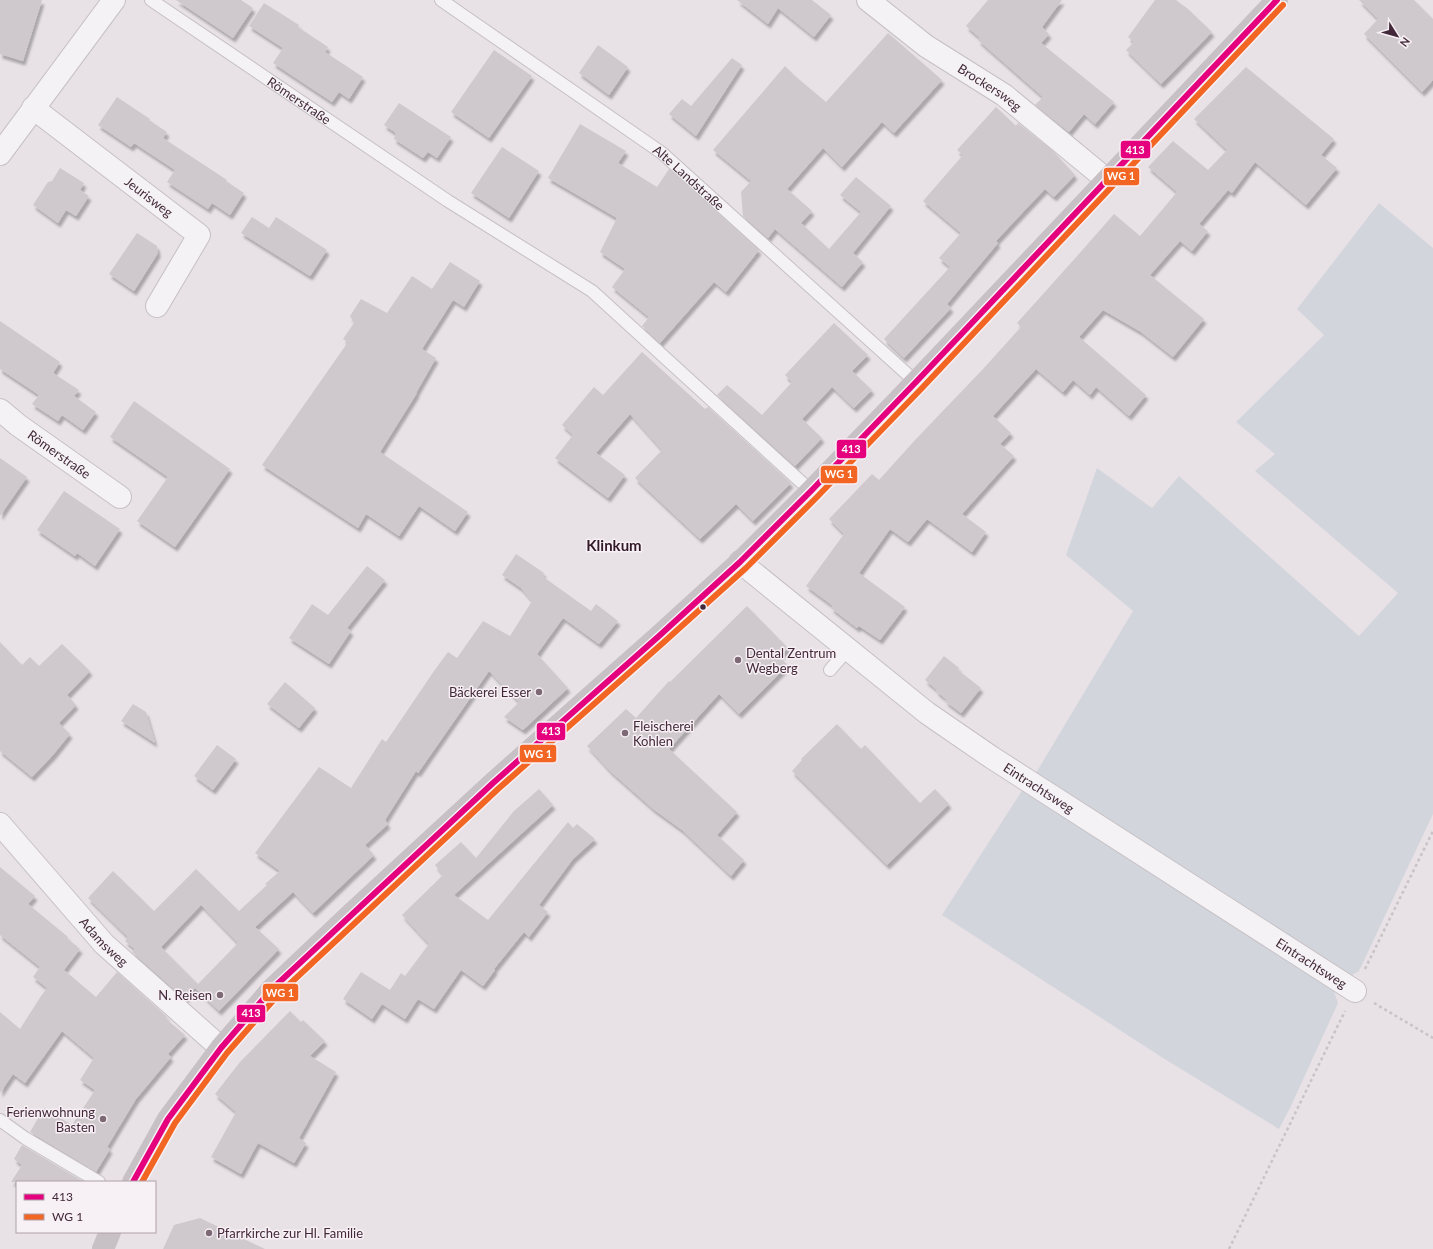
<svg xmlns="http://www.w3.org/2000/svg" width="1433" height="1249" font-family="Lato,sans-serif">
  <defs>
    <filter id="shadow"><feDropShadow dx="2.5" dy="4.5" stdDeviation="1" flood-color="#0004"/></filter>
  </defs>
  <rect width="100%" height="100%" fill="#e8e2e6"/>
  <path fill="#d3d5dd" d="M1379,203L1433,248V814L1359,971L1347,978L1036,773L1133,611L1066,555L1097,468L1152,508L1179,476L1359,636L1398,593L1255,471L1275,454L1236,422L1324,335L1297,309Z
    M1023,789L1332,985L1338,1003L1291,1106L1279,1129L1163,1058L942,915Z"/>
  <path fill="#cfc8cd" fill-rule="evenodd" filter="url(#shadow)" d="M0,0H42L23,61L0,54Z
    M176,0H241L253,8L233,38Z
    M737,0H812L831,15L814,37L778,8L768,24Z
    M988,0H1062L1042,27L1049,34L1041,43L1114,102L1095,124L1084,114L1069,132L1035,105L1043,97L978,40L980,38L966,26Z
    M1155,0H1176L1188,9L1212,32L1161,84L1126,50L1134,42L1128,37Z
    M1359,0H1414L1433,19V80L1422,92L1364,34L1378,19Z
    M264,3L299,25L298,27L328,47L325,52L363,77L349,99L339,92L332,102L273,63L283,48L249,26Z
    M888,33L942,80L894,133L882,122L842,167L823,148L787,189L812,211L801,223L829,249L861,212L840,195L856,177L891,206L853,253L863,262L842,287L775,229L768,238L743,216L741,192L751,181L713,150L785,66L795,76L826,102Z
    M598,45L628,67L609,95L579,73Z
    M494,50L532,76L489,138L451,112Z
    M732,58L742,65L696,136L669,114L682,99L691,106Z
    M1246,67L1334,139L1321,155L1337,168L1306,205L1255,162L1232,193L1228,190L1199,224L1208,231L1192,251L1180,241L1150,275L1204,319L1173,357L1141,332L1103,310L1079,337L1146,395L1129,416L1096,387L1090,395L1073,380L1063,392L1036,369L993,416L1011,433L1000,444L1014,456L962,514L986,532L972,552L927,519L908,542L890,529L859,573L905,607L880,640L859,626L857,628L831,608L833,606L806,586L844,534L829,519L872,474L879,480L916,439L983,369L1021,327L1017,323L1078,255L1114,214L1140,236L1177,192L1148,167L1173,141L1208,170L1227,150L1194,119Z
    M117,97L150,119L149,120L167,132L163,138L227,180L226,181L244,193L230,215L212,203L208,209L167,182L175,170L134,143L131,147L98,125Z
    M399,103L451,137L437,158L428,152L423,158L394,139L396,133L384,125Z
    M996,107L1016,126L1018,123L1053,151L1075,175L1054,197L1045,189L1025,210L996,241L998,243L947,304L951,308L904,358L884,339L950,267L939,258L961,233L923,201L963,155L957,150Z
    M580,124L626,151L618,163L657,187L669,169L759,250L726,292L714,282L660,343L642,326L649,317L612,287L625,269L600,252L617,218L548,178Z
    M502,147L539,171L509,218L471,193Z
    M60,168L84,183L80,190L89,196L76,216L66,210L58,223L33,205L48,182L52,181Z
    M252,217L269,228L276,217L327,250L310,276L241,233Z
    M137,233L157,246L158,253L134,291L109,274Z
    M450,262L480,281L464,307L453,300L422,349L436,358L416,393H417L380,452L468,512L455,531L419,506L399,536L366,514L358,528L262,465L348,342L343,339L354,323L350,316L361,299L387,313L412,276L432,289Z
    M0,321L60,362L53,373L79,390L74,396L96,412L83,430L62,415L58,421L32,404L39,395L0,369Z
    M834,323L868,355L852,371L872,390L854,408L832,387L802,419L822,438L795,466L717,395L727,385L762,415L792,382L785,375Z
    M642,352L705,409L708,407L791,483L753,521L736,504L700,539L635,478L662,450L630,414L596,453L625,475L608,498L555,458L573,435L562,425L594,387L603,395Z
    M134,401L230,469L175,547L137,521L168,477L110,437Z
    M0,458L27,477L0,516Z
    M64,491L120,529L95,566L77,553L75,556L37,530Z
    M516,554L544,573L542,576L591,611L596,604L618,621L599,644L563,618L537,654L568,688L523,730L504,717L519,702L489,671L418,773L416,771L385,820L388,824L365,845L374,855L313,913L293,892L255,927L279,949L219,1011L195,988L185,999L132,952L135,949L125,941L128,937L88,898L113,871L154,911L196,869L239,911L267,885L265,884L280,871L255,853L319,767L351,788L382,739L386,742L434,671L448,652L457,658L483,621L510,636L532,601L521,588L502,575ZM201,905L238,943L198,984L161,947Z
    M367,566L385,580L347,628L351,631L329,664L289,638L312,604L328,615Z
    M747,606L788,648L779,657L788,665L739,714L719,694L669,749L737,812L717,835L744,860L731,876L682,830L653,809L610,771L587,746L626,709L636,718L669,681L670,682Z
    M0,642L22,665L30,657L39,666L62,644L90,671L67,695L76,705L59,723L70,734L53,755L32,777L0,751Z
    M944,656L959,668L958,670L981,688L961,713L945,701L947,700L936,691L937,690L925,680Z
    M285,682L315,708L299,728L267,704Z
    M133,704L146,712L155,743L121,721Z
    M837,724L861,749L865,745L920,803L935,789L949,804L887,865L792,771L802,760L801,759Z
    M217,745L236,759L213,790L194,776Z
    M539,789L553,805L454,895L488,920L568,822L573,828L577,824L595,839L573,859L539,905L548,912L529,937L524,932L494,969L495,970L483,986L461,970L434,1009L418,999L405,1019L382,1004L372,1019L343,999L361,972L390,990L401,973L405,976L429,944L402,915L443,875L435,865L461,842L476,858L514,811Z
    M0,867L35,896L28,904L68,937L67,938L80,949L64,970L96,997L117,972L167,1017L166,1019L185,1035L168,1054L171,1057L136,1099L107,1147L110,1149L96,1172L30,1132L44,1108L72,1125L95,1090L80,1080L94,1058L62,1031L25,1083L13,1074L0,1093V1012L20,1029L41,996L47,988L33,977L40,967L0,935Z
    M290,1011L301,1022L303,1020L325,1041L310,1056L336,1072L299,1138L306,1143L294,1163L258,1143L241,1174L211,1157L236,1112L215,1094L240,1062Z
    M22,1145L84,1182H11L22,1165L14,1159Z
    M200,1218L265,1249H163L174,1225Z"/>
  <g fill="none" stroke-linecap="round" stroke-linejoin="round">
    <defs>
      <g id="lane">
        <path id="s1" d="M151,0L448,201L592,291L811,491"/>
        <path id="s2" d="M441,0L662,153L916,382"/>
        <path d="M830,670L848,649"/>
        <path d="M0,1120L25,1138L99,1182"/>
      </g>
      <g id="street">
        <path id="s3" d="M868,0L926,46L1004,95L1107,180"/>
        <path id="s4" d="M33,108L199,235L157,306"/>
        <path d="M0,154L114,0"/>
        <path id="s5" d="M0,410L18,425L120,497"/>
        <path id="s6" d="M740,562L927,713L991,757L1355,991"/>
        <path id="s7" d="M0,824L104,944L221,1048"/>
      </g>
    </defs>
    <use href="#lane" stroke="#c6c0c4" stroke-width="14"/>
    <use href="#street" stroke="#c6c0c4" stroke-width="24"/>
    <path stroke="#c9c3c7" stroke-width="2.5" stroke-dasharray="3 3" stroke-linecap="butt" d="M1365,969L1433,831
      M1374,1003L1433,1038
      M1229,1249L1345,1011"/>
    <use href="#lane" stroke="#f4f2f4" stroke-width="12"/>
    <use href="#street" stroke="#f4f2f4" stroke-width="22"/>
    <path stroke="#c7c0c5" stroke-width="22" d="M133,1182L168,1119L221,1048L272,989L350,915L493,783L659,636L740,562L811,491L916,382L1277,0
      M103,1249L110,1232"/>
    <defs>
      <path id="bus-1" d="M133,1182L168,1119L221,1048L272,989L493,783L659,636L740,562L811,491L916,382L1277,0"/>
      <path id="bus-2" d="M142,1182L175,1123L227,1053L278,995L498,789L664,642L746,568L817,497L922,388L1283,5"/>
    </defs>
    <use href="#bus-1" stroke="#f7f0f5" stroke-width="9"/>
    <use href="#bus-2" stroke="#f7f0f5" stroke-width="9"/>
    <use href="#bus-1" stroke="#e5007d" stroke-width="6"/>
    <use href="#bus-2" stroke="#f26522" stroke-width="6"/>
  </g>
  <circle fill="#432839" stroke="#f7f0f5" stroke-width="1.5" cx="703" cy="607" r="3.5"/>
  <g fill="#7d6976" stroke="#f7f0f5" stroke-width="1.5">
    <circle cx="738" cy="660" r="4"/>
    <circle cx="539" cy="692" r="4"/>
    <circle cx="625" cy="733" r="4"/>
    <circle cx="220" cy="995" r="4"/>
    <circle cx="103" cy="1119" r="4"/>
    <circle cx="209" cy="1233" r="4"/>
  </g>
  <g text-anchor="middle" stroke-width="3" stroke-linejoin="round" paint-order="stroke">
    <g font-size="13" fill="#432839" stroke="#f7f0f5">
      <text dy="5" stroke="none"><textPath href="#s3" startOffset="150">Brockersweg</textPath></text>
      <text dy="5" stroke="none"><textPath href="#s1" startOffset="179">Römerstraße</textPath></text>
      <text dy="5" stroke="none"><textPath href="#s2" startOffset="305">Alte Landstraße</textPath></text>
      <text dy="5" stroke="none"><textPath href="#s4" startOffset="146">Jeurisweg</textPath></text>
      <text dy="5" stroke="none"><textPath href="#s5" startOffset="74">Römerstraße</textPath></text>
      <text dy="5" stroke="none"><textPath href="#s6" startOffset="375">Eintrachtsweg</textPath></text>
      <text dy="5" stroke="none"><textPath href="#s7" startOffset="157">Adamsweg</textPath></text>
      <text dy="5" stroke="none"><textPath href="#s6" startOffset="699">Eintrachtsweg</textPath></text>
    </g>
    <g font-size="13" fill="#432839" stroke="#f7f0f5" text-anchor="start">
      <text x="746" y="658">Dental Zentrum<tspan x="746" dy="15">Wegberg</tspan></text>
      <text x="531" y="697" text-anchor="end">Bäckerei Esser</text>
      <text x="633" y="731">Fleischerei<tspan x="633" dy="15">Kohlen</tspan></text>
      <text x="212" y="1000" text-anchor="end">N. Reisen</text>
      <text x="95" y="1117" text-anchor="end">Ferienwohnung<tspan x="95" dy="15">Basten</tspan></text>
      <text x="217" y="1238">Pfarrkirche zur Hl. Familie</text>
    </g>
    <g font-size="15" font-weight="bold" fill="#341a29" stroke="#f7f0f5">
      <text x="614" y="551">Klinkum</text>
    </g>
  </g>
  <g stroke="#f7f0f5" stroke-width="1.5">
    <rect x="1120" y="140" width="31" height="19" rx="4" fill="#e5007d"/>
    <rect x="1103" y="167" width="37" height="19" rx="4" fill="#f26522"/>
    <rect x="836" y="439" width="31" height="20" rx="4" fill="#e5007d"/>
    <rect x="820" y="465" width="38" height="19" rx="4" fill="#f26522"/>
    <rect x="536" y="722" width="30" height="19" rx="4" fill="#e5007d"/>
    <rect x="519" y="744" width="38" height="19" rx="4" fill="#f26522"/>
    <rect x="262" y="983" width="37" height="19" rx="4" fill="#f26522"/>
    <rect x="236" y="1004" width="30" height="19" rx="4" fill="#e5007d"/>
  </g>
  <g font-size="11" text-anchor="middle" font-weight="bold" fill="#fff">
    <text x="1135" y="154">413</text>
    <text x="1121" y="180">WG 1</text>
    <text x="851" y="453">413</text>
    <text x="839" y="478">WG 1</text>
    <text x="551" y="735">413</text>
    <text x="538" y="758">WG 1</text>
    <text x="280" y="997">WG 1</text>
    <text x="251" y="1017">413</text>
  </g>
  <rect x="16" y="1181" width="140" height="52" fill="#f7f0f5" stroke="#afa0aa"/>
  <rect x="24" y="1194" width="20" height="6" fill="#e5007d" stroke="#afa0aa"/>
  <text x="52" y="1201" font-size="12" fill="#432839">413</text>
  <rect x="24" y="1214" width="20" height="6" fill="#f26522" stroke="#afa0aa"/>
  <text x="52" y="1221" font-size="12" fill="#432839">WG 1</text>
  <g transform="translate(1397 36) rotate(127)" stroke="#f7f0f5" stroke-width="3" paint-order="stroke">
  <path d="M0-3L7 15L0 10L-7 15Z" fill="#432839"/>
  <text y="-6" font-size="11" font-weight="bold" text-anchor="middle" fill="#432839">N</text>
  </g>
</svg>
